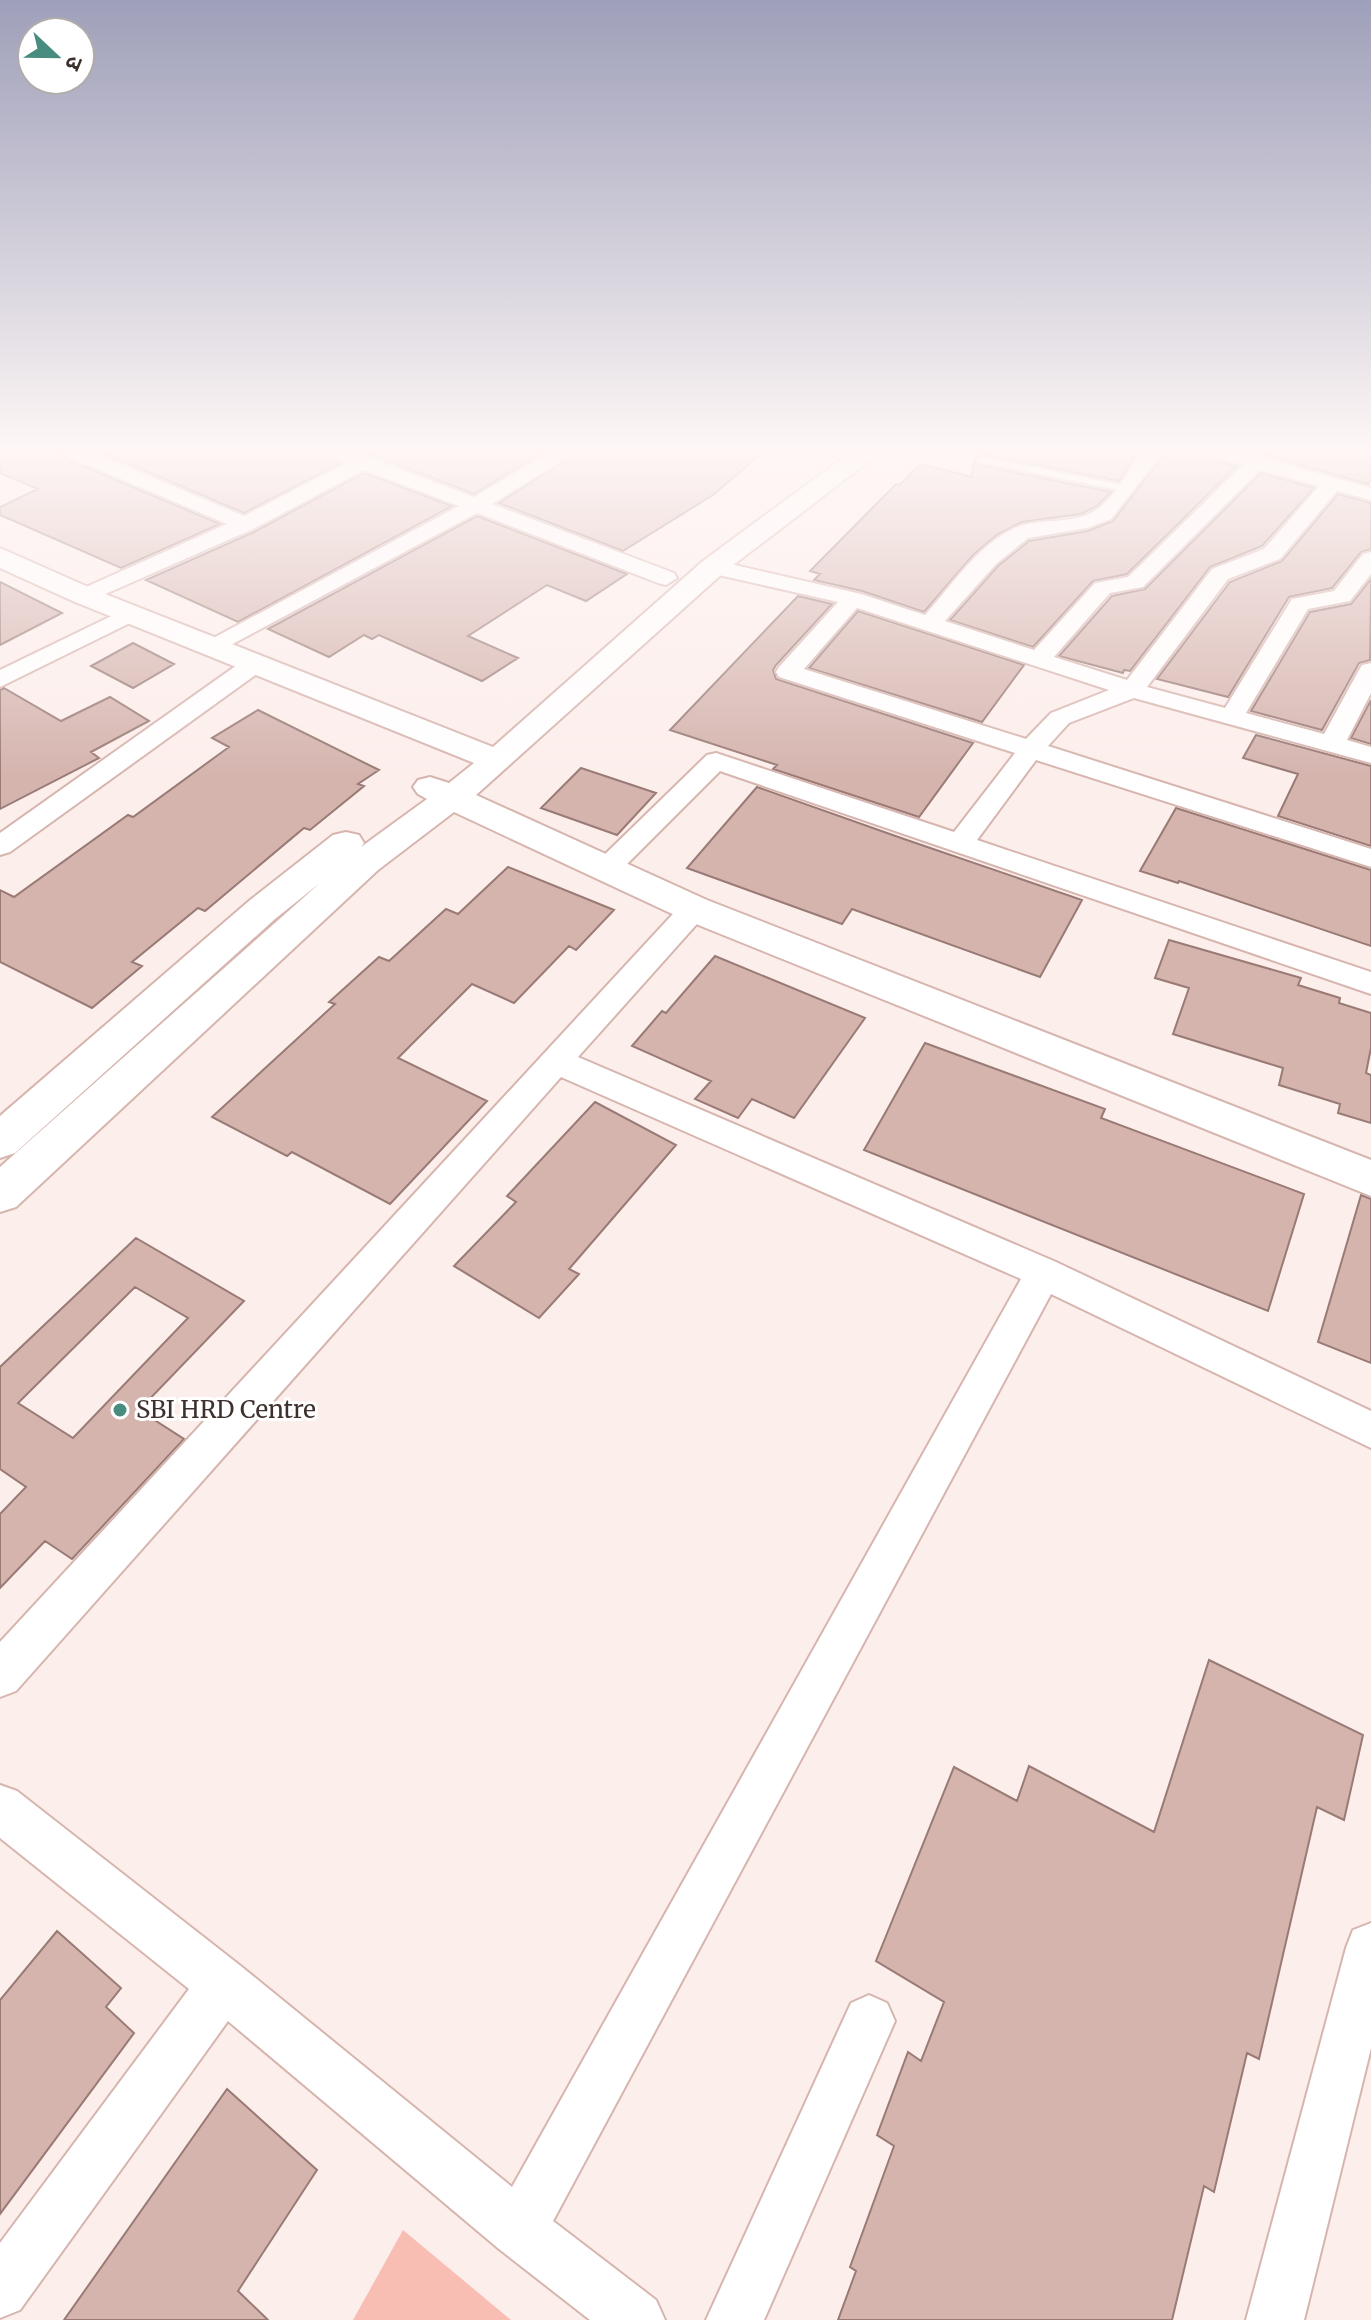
<svg xmlns="http://www.w3.org/2000/svg" width="1371" height="2320" font-family="Merriweather,'Noto Sans Devanagari',serif">
  <rect width="100%" height="100%" fill="#fceeeb"/>
  <path fill="#f8beb4" d="M403,2230L511,2320H353Z"/>
  <path fill="#d5b4ae" stroke="#997a75" stroke-width="2" fill-rule="evenodd" d="M0,452H61L66,459L220,524L121,568L0,515V507L38,489L0,473Z
    M101,452H323L340,463L244,513Z
    M365,452H543L474,494Z
    M578,452H763L713,495L623,551L499,503Z
    M975,452H1138L1119,481L983,454L974,459Z
    M1166,452H1205L1210,459L1237,466L1127,574L1093,581L1033,647L950,620L998,566L1029,541L1088,531L1113,521Z
    M1255,452H1371V480L1368,484Z
    M974,460L978,465L1111,492L1097,506L1081,514L1022,522L998,534L974,554L924,612L862,591L814,580L820,574L810,571L896,484L900,485L920,464L972,477Z
    M364,473L452,506L238,622L146,580L254,532Z
    M1261,473L1314,488L1262,546L1210,567L1130,671L1124,670L1123,673L1059,656L1112,596L1145,589Z
    M1338,494L1371,503V549L1361,552L1332,588L1289,597L1228,697L1157,679L1230,582L1282,561Z
    M477,516L627,574L586,601L547,585L468,636L518,658L482,681L379,635L372,639L364,635L329,657L268,629Z
    M1371,579L1370,660L1359,663L1322,730L1251,711L1310,612L1351,604Z
    M0,582L62,613L0,645Z
    M798,596L832,604L776,665L773,670L776,679L973,743L919,817L773,769L777,765L670,730Z
    M858,611L1024,665L982,722L809,668Z
    M133,643L174,664L133,688L91,666Z
    M4,688L61,721L110,697L149,721L91,752L99,758L0,809V690Z
    M1371,700V744L1351,738Z
    M258,710L379,770L358,784L364,786L310,830L304,828L205,911L198,908L132,962L142,966L92,1008L0,962V890L14,897L128,815L133,817L229,747L212,738Z
    M1256,735L1371,766V846L1278,816L1298,774L1243,758Z
    M581,768L656,793L617,835L541,808Z
    M757,787L904,839L1082,900L1040,977L852,909L842,924L687,868Z
    M1176,808L1371,870V946L1179,881L1178,883L1140,871Z
    M508,867L614,910L576,950L569,946L514,1003L472,984L398,1058L487,1101L390,1204L292,1152L287,1156L212,1117L335,1004L329,1002L379,957L389,961L446,909L458,914Z
    M1169,940L1301,978L1298,985L1340,998L1339,1003L1371,1013V1048L1366,1073L1371,1075V1123L1338,1113L1340,1104L1279,1085L1283,1068L1173,1034L1189,988L1155,978Z
    M715,956L865,1018L794,1118L752,1099L738,1118L695,1099L711,1081L632,1046L662,1011L666,1013Z
    M925,1043L1105,1109L1101,1118L1304,1194L1268,1311L864,1150Z
    M595,1102L676,1145L569,1269L579,1274L539,1318L454,1266L516,1202L507,1196Z
    M1361,1195L1371,1199V1363L1318,1342Z
    M136,1238L244,1301L139,1410L184,1439L72,1559L45,1541L0,1588V1514L26,1487L0,1469V1367ZM135,1287L188,1318L73,1438L18,1403Z
    M1209,1660L1363,1735L1344,1820L1317,1807L1259,2059L1247,2053L1214,2192L1204,2186L1172,2320H838L856,2271L850,2267L894,2146L877,2135L908,2052L921,2061L944,2002L876,1961L954,1767L1017,1801L1029,1766L1154,1832Z
    M57,1931L121,1988L106,2007L134,2033L0,2214V2000Z
    M227,2089L317,2170L238,2291L268,2320H64Z"/>
  <g fill="none" stroke-linecap="round" stroke-linejoin="round">
    <defs>
      <path id="lane" d="M982,457L1123,485L1128,488L1123,491L979,462L977,460Z"/>
      <path id="street" d="M64,452H92L244,516L346,463L326,452H355L474,497L550,452H575L492,504L674,573L677,578L666,585L658,583L477,513L214,654L206,652L202,647L206,642L459,506L364,470L253,529L85,603L77,601L74,596L77,591L227,524L67,456Z
        M1142,452H1163L1111,519L1087,528L1028,538L996,564L945,621L1034,650L1095,583L1128,577L1243,465L1211,456L1208,452H1242L1371,488V500L1337,491L1280,559L1228,579L1147,687L1225,708L1292,599L1334,591L1363,554L1371,552V574L1350,601L1308,609L1246,713L1324,734L1359,670L1362,665L1371,663V693L1347,740L1371,747V763L1134,698L1069,723L1048,746L1371,849V867L1036,760L977,840L1371,972V994L720,771L615,876L605,879L595,876L591,870L595,864L707,755L716,753L954,832L1015,753L779,677L776,672L779,667L838,602L705,572L702,567L713,560L861,594L925,615C951,586 977,546 1013,529C1037,517 1067,525 1091,513C1113,502 1128,471 1142,452ZM1260,470L1319,486L1264,549L1212,569L1127,680L1054,657L1110,593L1143,587ZM857,608L1109,690L1051,713L1026,739L804,669Z
        M130,607L138,609L142,614L138,619L0,687V670Z
        M256,656L265,658L268,663L265,668L10,852L0,855V833L247,658Z
        M694,899L704,902L708,909L704,916L578,1057L1056,1262L1371,1411V1448L1051,1294L553,2221L656,2300L665,2320H590L499,2249L228,2021L20,2310L0,2318V2243L189,1989L0,1838V1785L17,1791L242,1967L512,2187L1021,1279L561,1077L16,1691L0,1697V1642L684,902Z
        M1371,1923V2048L1304,2320H1246L1346,1948L1353,1930Z
        M869,1995L887,2003L895,2021L764,2320H706L851,2003Z"/>
      <path id="secondary" d="M851,452H881L723,573L476,795L707,900L1371,1160V1196L681,918L454,812L378,870L16,1207L0,1212V1167L320,883L275,919L15,1153L0,1158V1116L249,901L333,835L346,832L359,835L364,843L361,847L427,799L418,794L413,787L418,780L430,777L449,783L474,763L75,602L0,568V548L95,590L493,747L703,561Z"/>
    </defs>
    <use href="#lane" stroke="#d7b5af" stroke-width="4"/>
    <use href="#street" stroke="#d7b5af" stroke-width="4"/>
    <use href="#secondary" stroke="#d7b5af" stroke-width="4"/>
    <use href="#lane" fill="#fff" fill-rule="evenodd"/>
    <use href="#street" fill="#fff" fill-rule="evenodd"/>
    <use href="#secondary" fill="#fff" fill-rule="evenodd"/>
  </g>
  <linearGradient id="sky" x2="0" y2="1"><stop stop-color="#9e9fb9"/><stop offset="0.58" stop-color="#fef7f6"/><stop offset="1" stop-color="#fef7f6" stop-opacity="0"/></linearGradient>
  <rect width="1371" height="777" fill="url(#sky)"/>
  <circle fill="#488c7f" stroke="#fff" stroke-width="3" cx="120" cy="1410" r="8"/>
  <g text-anchor="middle" stroke-width="6" stroke-linejoin="round" paint-order="stroke">
    <g font-size="24" fill="#3d302d" stroke="#fff" text-anchor="start">
      <text x="136" y="1418">SBI HRD Centre</text>
    </g>
  </g>
  <g transform="translate(56 56) rotate(112)"><circle r="38" fill="#ffffff" stroke="#b1acab" stroke-width="2"/>
  <path d="M0-6L14 30L0 20L-14 30Z" fill="#488c7f"/>
  <text y="-12" font-size="22" font-weight="bold" text-anchor="middle" fill="#3d302d">उ</text>
  </g>
</svg>
